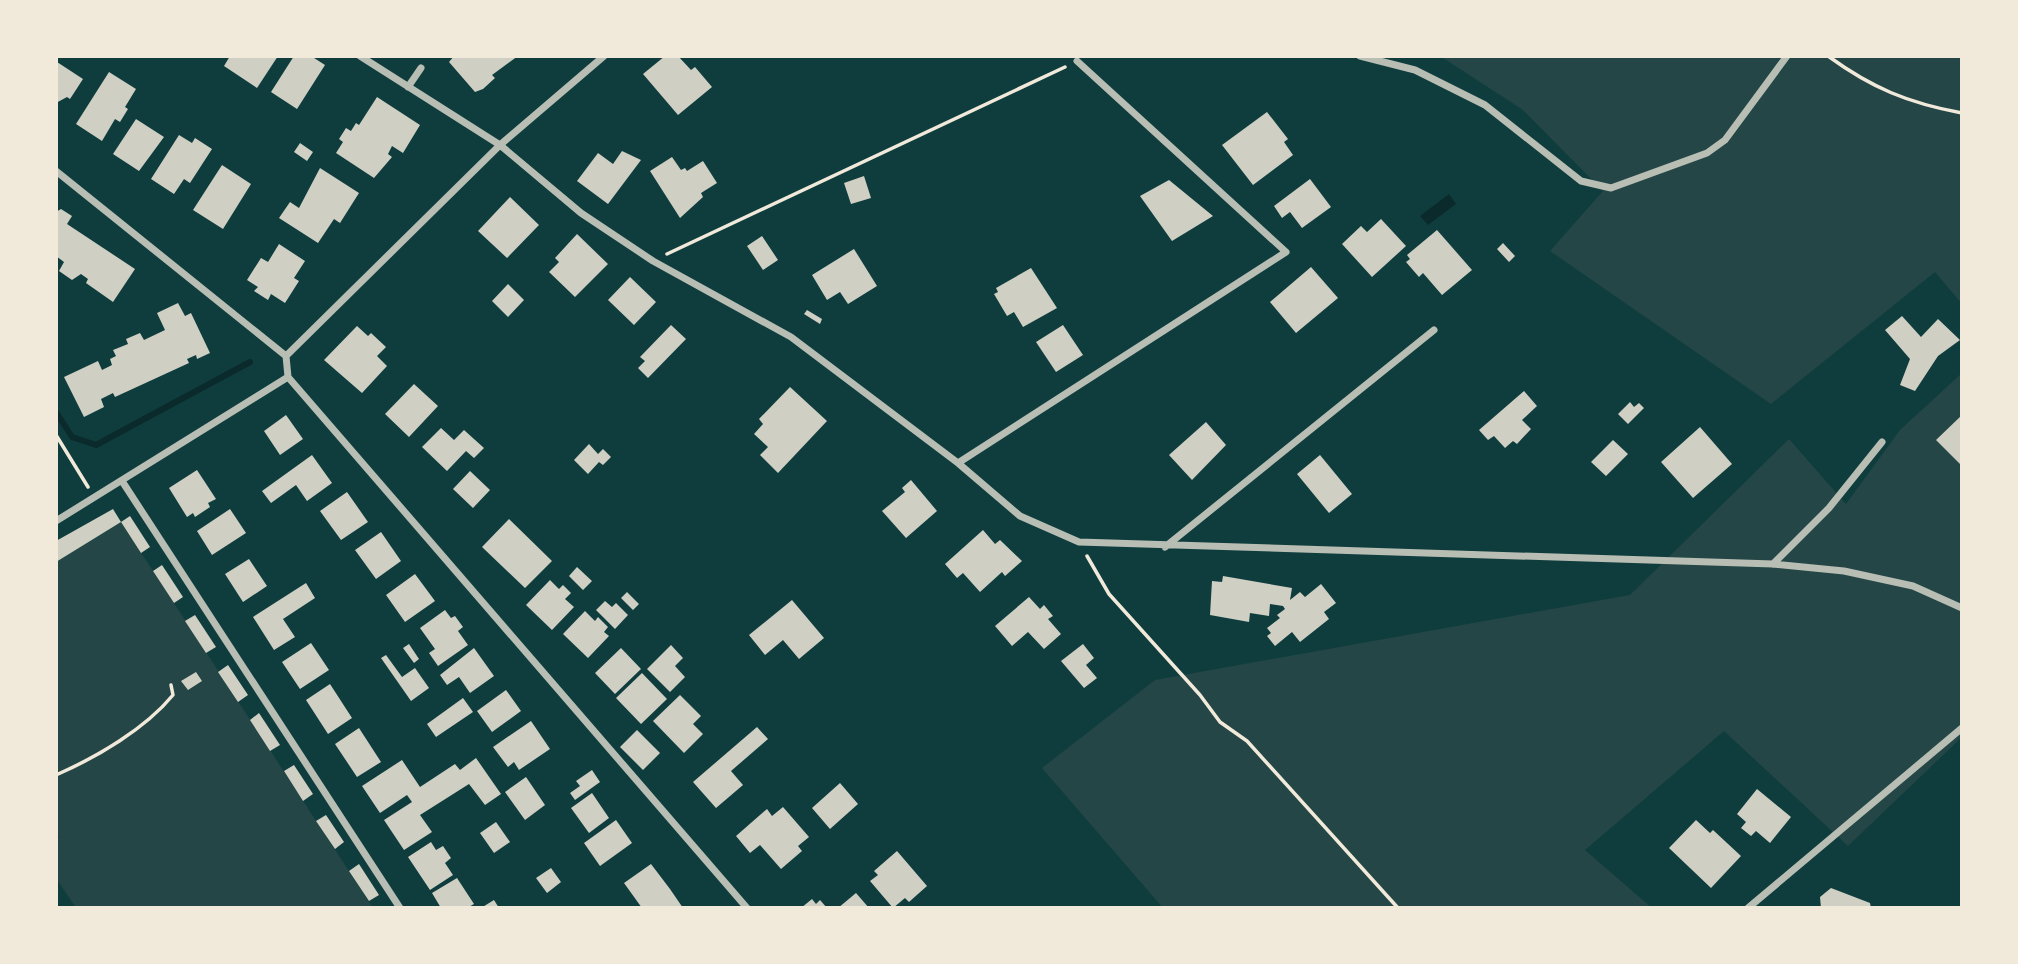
<svg xmlns="http://www.w3.org/2000/svg" width="2018" height="964" font-family="'Nunito Sans',sans-serif">
  <rect width="100%" height="100%" fill="#0f3d3e"/>
  <path fill="#244646" d="M1440,56H1962V304L1935,272L1771,404L1550,251L1603,191L1523,110Z
    M1962,373V737L1848,846L1724,731L1585,850L1652,908H1163L1042,768L1155,680L1630,595L1789,439L1846,504L1900,430Z
    M121,522L373,908H76L56,878V840L59,837L56,832V562Z"/>
  <path fill="#0a2a2b" d="M1449,194L1456,204L1428,225L1420,216Z"/>
  <g fill="none" stroke-linecap="round" stroke-linejoin="round">
    <path stroke="#0a2a2b" stroke-width="6" d="M56,412L72,437L96,445L250,362"/>
  </g>
  <path fill="#cfcfc3" d="M230,56H278L257,88L224,66Z
    M294,56H311L325,65L297,109L271,92Z
    M454,56H518L492,75L495,78L483,89L475,92L449,62Z
    M665,56H678L691,70L695,67L712,87L678,115L643,74Z
    M57,62L83,79L70,99L67,97L56,103Z
    M109,72L136,89L125,107L128,109L120,122L115,119L102,141L76,124Z
    M377,97L420,125L403,153L392,146L388,154L392,157L374,178L336,153L343,142L339,139L346,128L351,131L356,123L359,125Z
    M1267,112L1288,139L1284,142L1293,155L1253,185L1222,145Z
    M136,119L164,137L139,171L113,154Z
    M179,135L192,143L195,138L212,149L190,183L184,179L174,194L151,179Z
    M300,143L313,152L307,161L294,152Z
    M622,151L641,160L608,204L577,181L598,153L613,164Z
    M672,157L681,170L685,168L687,171L703,161L717,183L701,193L703,197L680,218L650,171Z
    M222,165L251,184L223,229L193,210Z
    M320,168L359,193L340,223L334,219L318,243L279,218L290,202L299,208Z
    M864,176L871,198L851,204L844,183Z
    M1310,179L1331,207L1302,228L1290,212L1282,218L1274,206Z
    M1169,180L1213,216L1172,241L1140,196Z
    M510,197L539,225L507,258L478,231Z
    M61,209L72,216L67,224L135,269L113,302L86,283L88,279L81,274L72,280L59,271L64,262L56,256V212Z
    M1381,219L1406,246L1372,277L1342,244L1361,226L1367,232Z
    M1437,230L1472,270L1442,295L1423,273L1419,277L1406,262L1410,259L1407,255Z
    M577,234L608,264L575,297L549,272L559,262L555,258Z
    M762,236L778,260L763,270L747,246Z
    M1503,243L1515,256L1509,262L1497,249Z
    M279,244L305,261L294,278L299,281L285,303L271,294L268,300L254,291L258,287L247,280L261,258L268,262Z
    M854,249L877,286L848,304L840,292L827,300L812,275Z
    M1311,267L1338,298L1296,333L1270,302Z
    M1031,268L1057,308L1023,327L1014,312L1007,316L994,294L998,292L996,288Z
    M630,277L656,302L634,325L608,300Z
    M508,284L524,300L508,317L492,301Z
    M178,303L185,316L191,313L210,353L197,359L196,355L187,359L189,363L115,397L113,393L101,399L104,407L84,417L64,377L98,361L102,370L112,365L110,359L116,356L113,350L128,344L126,339L140,333L144,340L165,330L157,313Z
    M807,310L822,319L820,324L804,314Z
    M1902,316L1921,337L1938,319L1960,340L1938,356L1915,391L1900,385L1910,359L1885,330Z
    M671,325L686,339L648,378L638,368L645,361L640,357Z
    M1063,325L1083,355L1056,372L1036,342Z
    M357,326L368,336L371,333L386,347L377,356L387,366L362,393L324,360Z
    M414,384L438,406L409,437L385,414Z
    M790,387L827,421L778,473L760,455L768,447L754,434L763,424L759,419Z
    M1524,391L1537,406L1522,420L1531,429L1517,444L1513,441L1505,448L1494,436L1488,440L1479,430Z
    M1630,402L1634,407L1639,403L1644,408L1628,424L1618,414Z
    M286,415L303,439L280,455L264,431Z
    M1962,415V466L1936,440Z
    M1206,422L1226,445L1192,480L1169,455Z
    M1700,427L1732,464L1693,498L1661,462Z
    M441,428L454,440L464,430L484,448L474,458L466,451L447,471L422,447Z
    M1613,440L1628,454L1606,476L1591,462Z
    M589,444L598,454L603,449L611,457L603,465L599,462L588,474L574,460Z
    M312,455L332,483L307,501L296,485L271,503L262,491Z
    M1320,455L1352,494L1329,513L1297,474Z
    M197,470L216,499L208,503L210,507L195,517L193,513L187,517L169,488Z
    M470,471L490,490L473,508L453,489Z
    M911,480L937,511L906,538L882,511L905,492L902,488Z
    M347,492L368,522L341,540L320,511Z
    M113,509L121,522L56,562V541Z
    M230,509L246,533L212,555L197,531Z
    M130,516L150,547L141,553L121,522Z
    M509,519L552,561L525,588L482,547Z
    M983,530L995,544L1000,540L1022,561L1005,576L1002,572L980,592L963,573L957,578L945,564Z
    M381,532L401,561L376,579L355,550Z
    M249,559L267,586L243,602L225,574Z
    M162,565L183,597L174,603L153,571Z
    M577,567L592,581L583,590L569,576Z
    M415,574L435,601L405,622L386,595Z
    M1223,576L1292,588L1290,600L1300,592L1305,597L1321,584L1336,603L1324,612L1329,619L1300,642L1292,632L1275,646L1267,636L1271,633L1267,628L1280,618L1277,615L1285,609L1283,606L1270,604L1269,616L1250,613L1249,622L1210,615L1212,581L1222,582Z
    M550,580L559,589L563,585L571,593L565,599L574,607L552,630L526,605Z
    M306,583L315,598L283,619L295,637L274,650L253,617Z
    M627,592L639,604L633,610L621,598Z
    M1029,597L1040,609L1044,605L1053,616L1048,619L1061,634L1044,649L1028,632L1012,646L995,626Z
    M792,600L824,638L799,659L783,640L765,655L749,635Z
    M605,601L612,607L616,603L628,615L615,629L596,610Z
    M445,610L451,618L455,616L463,627L458,631L468,645L438,666L429,653L435,649L420,628Z
    M585,611L595,621L598,617L608,627L604,632L609,636L588,658L563,634Z
    M195,615L216,647L206,653L185,621Z
    M311,643L329,670L300,689L282,662Z
    M409,644L419,659L414,663L403,648Z
    M1083,644L1094,658L1086,665L1097,678L1084,688L1061,661Z
    M671,645L683,658L675,666L685,677L670,692L647,669Z
    M474,648L494,676L470,693L459,677L447,685L440,675Z
    M621,648L641,669L615,694L595,673Z
    M386,655L402,677L415,668L429,688L411,701L381,658Z
    M228,665L248,695L238,702L218,672Z
    M196,672L202,681L188,690L181,681Z
    M642,673L667,699L641,724L616,698Z
    M330,684L352,718L328,734L306,700Z
    M506,690L521,711L492,732L477,711Z
    M680,695L701,716L693,724L703,734L684,753L653,721Z
    M463,698L473,712L436,737L427,724Z
    M259,713L280,745L270,751L250,720Z
    M531,721L550,749L519,770L514,762L508,767L493,747Z
    M757,727L768,739L731,771L743,785L716,808L693,782Z
    M359,728L381,762L357,777L335,744Z
    M637,730L660,753L643,770L620,747Z
    M476,758L501,794L485,805L469,784L420,815L432,832L404,850L384,820L412,802L407,795L380,813L362,786L402,760L420,787L455,764L460,770Z
    M294,765L313,794L303,801L284,771Z
    M592,770L600,782L575,800L570,793L580,786L576,781Z
    M526,777L545,805L525,820L505,792Z
    M840,783L858,804L830,829L812,808Z
    M1757,789L1791,817L1770,843L1756,831L1751,836L1741,828L1746,822L1737,814Z
    M592,793L609,818L589,833L571,808Z
    M783,807L809,837L798,846L802,851L781,869L760,845L750,853L736,836L767,809L772,816Z
    M326,815L344,842L335,849L316,821Z
    M616,820L632,843L600,866L584,843Z
    M1696,820L1710,833L1713,830L1741,856L1711,888L1669,848Z
    M496,822L510,842L494,853L480,833Z
    M431,842L436,850L443,846L451,858L445,863L453,875L430,890L408,857Z
    M897,851L927,886L909,902L905,898L893,908L870,881L878,875L874,871Z
    M359,864L379,895L369,901L349,871Z
    M651,864L670,889L683,908H642L624,883Z
    M551,868L561,882L547,893L536,878Z
    M457,878L474,904L467,908H441L432,893Z
    M1831,888L1870,903L1871,908H1821L1820,897Z
    M856,893L869,908H838Z
    M812,899L816,904L820,900L827,908H801Z
    M494,900L499,908H481Z"/>
  <g fill="none" stroke-linecap="round" stroke-linejoin="round">
    <path stroke="#f1e9da" stroke-width="3.5" d="M1828,56C1872,88 1908,103 1962,113
      M667,254L1065,67
      M56,435L88,487
      M1087,556L1109,594L1200,695L1220,722L1247,741L1398,908
      M56,775C97,757 145,729 173,695L171,685"/>
    <path stroke="#b8beb3" stroke-width="7" d="M360,56L500,145L581,213L653,261L791,337L958,463L1020,516L1079,542L1773,564L1844,571L1913,586L1962,608
      M1360,56L1415,70L1485,105L1581,181L1611,188L1707,153L1725,140L1787,56
      M408,87L421,68
      M56,171L286,356
      M288,377L747,908
      M288,377L286,356L500,145L604,56
      M958,463L1286,252L1077,61
      M122,481L400,908
      M56,521L288,377
      M1165,547L1434,330
      M1773,564L1829,508L1882,442
      M1748,908L1962,728"/>
  </g>
  <rect width="2018" height="964" fill="none" stroke="#f1e9da" stroke-width="116"/>
</svg>
